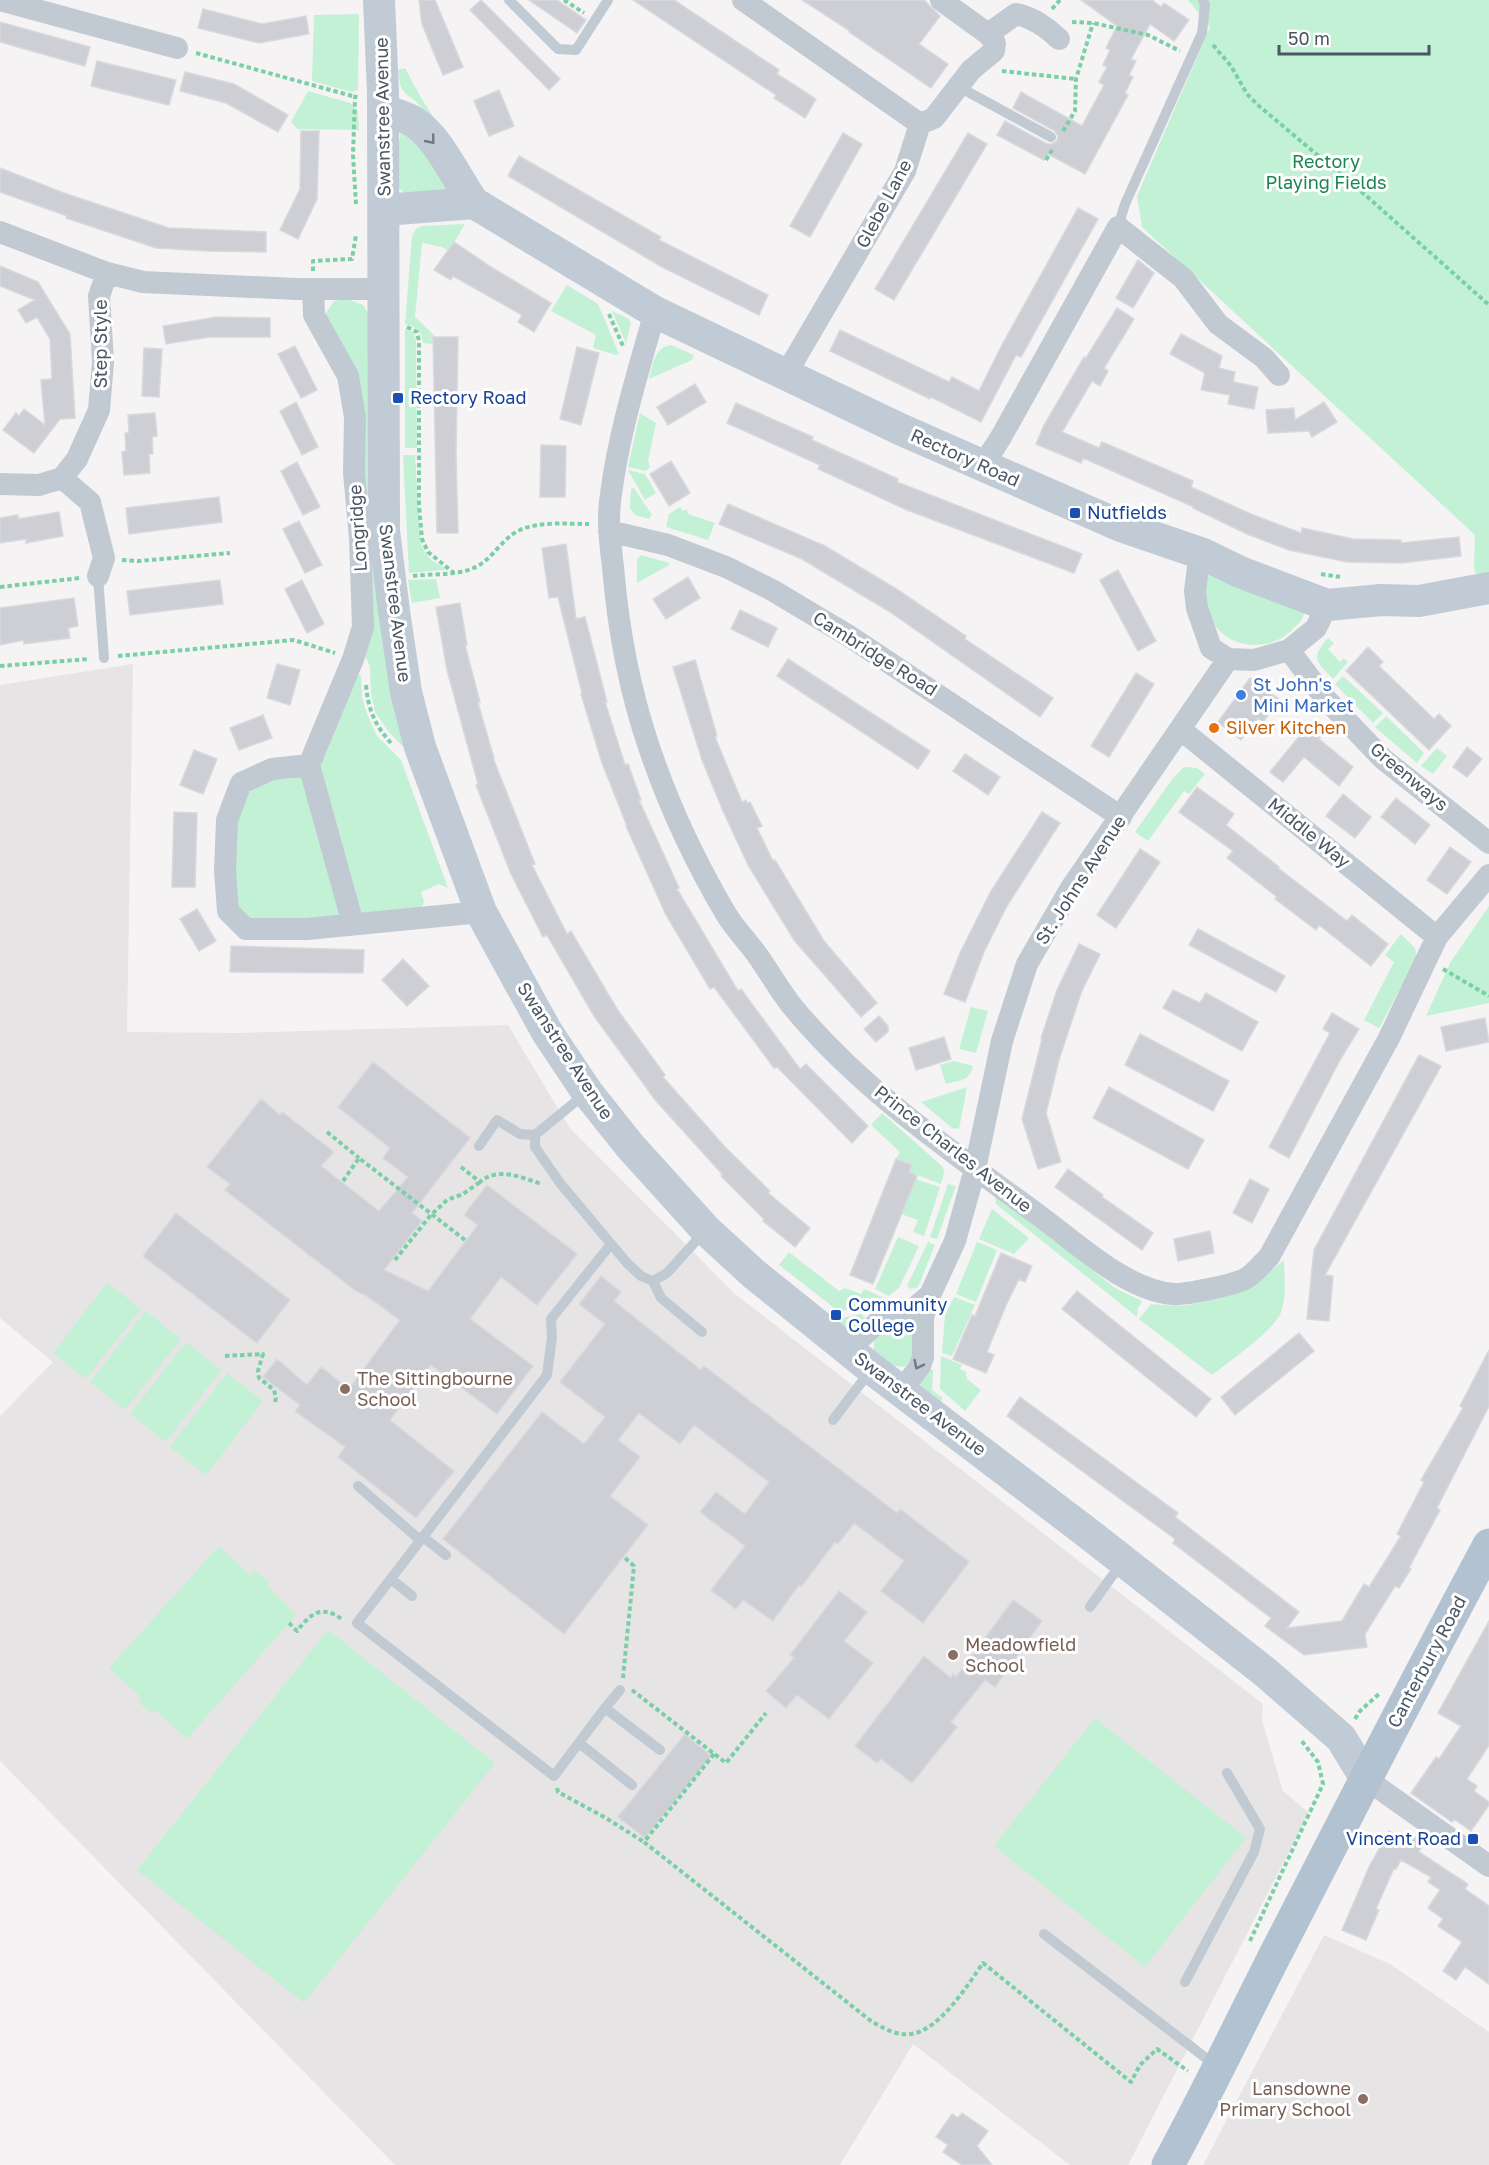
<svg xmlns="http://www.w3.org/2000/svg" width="1489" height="2165" font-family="'Golos Text',sans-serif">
  <rect width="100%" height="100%" fill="#f5f3f3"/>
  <path fill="#e6e4e5" d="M133,664L127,1032L239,1033L508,1025L569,1127L735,1294L1263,1704L1262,1720L1283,1791L1309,1813L1128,2165H1070L913,2044L840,2165H395L0,1761V1416L53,1362L0,1318V685Z
    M1324,1935L1390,1964L1489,2032V2165H1203Z"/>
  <path fill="#c3f1d5" d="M1188,0H1489V575L1477,578L1474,567L1475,535L1142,227L1137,196L1210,27Z
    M359,14L358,90L351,92L312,81L314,15Z
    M405,68L420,96L445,135L442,137C436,128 430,117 423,109C408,91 400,98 398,70Z
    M308,91L350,103L358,111L359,130L298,129L291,122Z
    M408,129L455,192L407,196L398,187L399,141L401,133Z
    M465,224L449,251L442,247L422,243L415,317L434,335L433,344L423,343C422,331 416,326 405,324L412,236L416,229L422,226Z
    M567,285L598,304L619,354L616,355L593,348L596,335L551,311Z
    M347,299L363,305L373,321L407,751L388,731L375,712L371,693L370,666L362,650L368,550L326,313L334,301Z
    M612,311L629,319L631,323L626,343Z
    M405,329L413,332L416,339L417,448H405Z
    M671,345L694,355L692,360L649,379C653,365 654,347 671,345Z
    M640,413L656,423L648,461L650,467L646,471L628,467Z
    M403,455H415L421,544C427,558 432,562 446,568L444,570L409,573Z
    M628,470L645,474L656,493L645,500Z
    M634,488L652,515L649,519L635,515L630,508L631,489Z
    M680,507L683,511L687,509L688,514L715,523L708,540L666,527L669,514Z
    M641,555L669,563V565L637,583V559Z
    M1209,574L1304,613C1303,620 1299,623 1294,628C1265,659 1210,646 1206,601C1205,590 1203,583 1209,574Z
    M436,579L440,598L412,603L408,580Z
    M1328,638L1334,643L1328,649L1340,662L1344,658L1348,662L1333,679C1316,661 1310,659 1328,638Z
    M356,673L361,676L362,697L367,714L377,736L401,760L448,888L439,884L421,892L424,901L422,908L246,929L228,911L241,783L315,769Z
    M1343,676L1383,713L1373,723L1335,684Z
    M1386,716L1424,753L1417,763L1375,727Z
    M1437,748L1447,756L1433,774L1421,766Z
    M1184,767L1197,768L1205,774L1189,794L1184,791L1148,841L1135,832L1173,778Z
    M1489,906V1003L1426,1016L1450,963Z
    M1401,934L1415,948L1417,958L1379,1028L1364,1020L1394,962L1385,955Z
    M971,1007L988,1011L976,1053L959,1049Z
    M954,1061L973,1066C970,1081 960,1080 946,1084L940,1065Z
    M967,1087L959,1129L952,1128L921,1102Z
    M882,1113L943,1167L944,1173L941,1184L909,1172L911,1165L896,1159L900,1152L871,1125Z
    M915,1179L940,1187L924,1236L913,1232L918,1220L901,1214Z
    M948,1184L956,1186L937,1239L930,1237Z
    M998,1196L1115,1288L1142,1301L1138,1308L1137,1317L996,1204L995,1198Z
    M992,1209L1029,1238L1014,1254L979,1239Z
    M898,1237L919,1246L899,1288L889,1296L875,1289Z
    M928,1242L935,1245L918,1287L911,1289L907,1286Z
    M977,1242L997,1250L976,1302L956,1294Z
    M789,1252L839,1291L845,1288L861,1294L864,1289L884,1298C869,1305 854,1312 837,1310L779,1265Z
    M1284,1260C1284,1276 1287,1296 1281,1312C1275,1330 1228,1362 1212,1375L1139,1319L1151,1304C1165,1305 1180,1307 1193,1304C1227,1298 1259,1283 1284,1260Z
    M107,1283L141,1309L86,1379L53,1353Z
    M954,1297L975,1305L952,1356L942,1353L945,1315Z
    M146,1311L181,1339L125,1410L90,1382Z
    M861,1314L865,1318L850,1332L830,1316L841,1318Z
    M894,1324L910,1330C918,1346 919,1355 904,1367L890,1365L874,1352V1339Z
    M186,1342L221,1370L166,1442L130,1414Z
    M941,1356L962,1365L960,1369L966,1372L967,1379L981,1390L965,1411L940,1389Z
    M927,1368L933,1370L932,1390L943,1398L937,1407L920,1391V1381Z
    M227,1373L263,1401L206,1475L170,1447Z
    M219,1546L250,1575L255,1571L269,1583L267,1586L296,1615L187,1739L155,1710L151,1713L137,1701L141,1697L109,1668Z
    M328,1630L495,1763L304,2003L137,1870Z
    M1095,1718L1246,1838L1145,1967L994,1846Z"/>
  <path fill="#cdcfd5" stroke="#d7d9de" stroke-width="1.5" d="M419,0H435L463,67L443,75L422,24Z
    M481,0L560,79L549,90L470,10Z
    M529,0H557L586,20L577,33Z
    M633,0H674L779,70L777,74L816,99L805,118L774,98L776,95Z
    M802,0H924L940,16L919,44L948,64L931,88L849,32L850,31Z
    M1081,0H1152L1161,7L1164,3L1189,20L1174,41L1150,24L1131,59L1136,61L1129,75L1133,77L1125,93L1128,95L1085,174L1048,154L1044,160L997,135L1005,121L1047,144H1052L1057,141L1058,136L1055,131L1013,108L1021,92L1082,126L1104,85L1099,82L1107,67L1103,65L1110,50L1106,48L1117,26Z
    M203,9L262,24L306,16L309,34L259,43L198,28Z
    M0,22L90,47L85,66L0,42Z
    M97,61L176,80L169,105L91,86Z
    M185,72L234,84L288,115L278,132L226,103L180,91Z
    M499,90L514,126L489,136L474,101Z
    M301,131H319L317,199L298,239L280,230L300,189Z
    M843,133L862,144L810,237L790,226Z
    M968,133L987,144L894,300L875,289Z
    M519,156L661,237L659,240L768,295L759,315L662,267L508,176Z
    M0,168L64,193L169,228L266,232V252L208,251L156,248L66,218L67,216L0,192Z
    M1078,208L1098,219L1021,357L1016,355L981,422L931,397L930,399L830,351L840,330L949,382L952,377L979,391L1003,343Z
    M454,242L491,267L551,303L534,332L518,322L522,315L453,276L451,280L434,270Z
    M1138,260L1154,273L1133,308L1116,298Z
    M0,266L38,282L70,334L75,418L60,419L34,453L3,430L16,413L19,416L24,409L45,425L41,380L52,379L50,339L37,317L26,323L18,310L35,300L0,286Z
    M1117,308L1134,319L1104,368L1108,371L1100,386L1092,381L1062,432L1099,448L1102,442L1193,481L1191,487L1251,514L1301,533L1302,528L1353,539L1401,540V543L1459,537L1461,556L1401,563L1347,562L1289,550L1247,534L1193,508L1194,507L1083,458L1081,463L1036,444L1044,425L1084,357L1086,358Z
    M217,317L270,318V337H210L166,344L163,326Z
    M1181,334L1222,356L1219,368L1235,372L1233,382L1258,387L1254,409L1228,404L1230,395L1201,390L1205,373L1170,354Z
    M433,337H458L456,454L458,533H437Z
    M295,346L317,390L301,398L278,354Z
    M577,347L599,353L581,425L560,419Z
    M144,348L162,349L159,397L142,396Z
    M695,384L706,402L668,425L657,407Z
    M296,402L318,447L302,455L280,411Z
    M1324,402L1337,422L1312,437L1309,431L1268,433L1266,410L1294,408L1295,420Z
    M736,403L813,437L812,440L898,479L897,482L1082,554L1074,573L907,510L818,469L820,465L727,423Z
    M155,413L157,436L152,437L153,454H149L150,473L124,475L122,452L126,451L125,433H129L128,415Z
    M541,445L566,446L565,497H540Z
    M671,461L690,493L669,506L650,474Z
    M297,462L320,507L303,515L281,471Z
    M219,497L222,522L129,534L126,508Z
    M728,504L825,546L898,590L966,636L965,639L1053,698L1040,717L890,612L802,559L719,524Z
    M59,512L63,536L26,543V539L0,543V518L18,515V519Z
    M299,521L322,565L305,573L283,529Z
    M566,544L576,619L585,617L607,702H605L625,765L628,764L641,800H639L679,888L677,889L738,991L741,989L800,1069L806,1064L868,1126L852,1143L777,1067L774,1068L714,987L710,989L666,915L626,826H627L602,763L581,694L582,693L558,597L549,598L542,548Z
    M1118,570L1156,641L1138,651L1100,580Z
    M688,577L700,598L666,619L653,599Z
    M220,580L223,604L130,615L127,591Z
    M302,580L324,624L307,633L285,589Z
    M74,598L78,626L68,628L70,638L24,644V640L0,645V608Z
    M460,603L467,645H465L480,702L478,703L494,758H493L535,864L532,865L567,934L571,931L617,1009L665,1075L663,1077L726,1148L770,1191L768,1193L810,1228L795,1247L763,1221L764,1219L721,1176L723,1175L656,1101L594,1016L547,935L543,937L511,874L476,785L478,784L447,670L436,607Z
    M740,610L777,628L768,647L731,629Z
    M1368,647L1383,662L1379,666L1434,719L1439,714L1451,726L1429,750L1346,671Z
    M788,659L930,751L918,769L777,676Z
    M695,660L717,736L715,737L742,802L746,800L747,803L750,802L762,826L757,828L773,861L775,860L824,941L877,1003L861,1017L794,940L748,865L723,811L702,760L673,667Z
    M277,664L300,670L290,705L267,698Z
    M1136,673L1154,684L1109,757L1091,746Z
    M1250,678L1280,700L1263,722L1258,718L1241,740L1218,722Z
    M263,715L272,738L239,750L230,728Z
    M1310,723L1323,733L1319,739L1353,767L1339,786L1304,757L1283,782L1270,772Z
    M1467,747L1482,759L1467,777L1453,767Z
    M194,750L217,759L203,794L180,785Z
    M965,754L1000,777L988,795L953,771Z
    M1197,787L1234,814L1226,825L1279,867L1278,868L1347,921L1352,915L1388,944L1371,966L1319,925L1316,930L1275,899L1277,897L1227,858L1233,851L1179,812Z
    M1343,794L1371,817L1355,838L1326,816Z
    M1396,798L1430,825L1415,844L1381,817Z
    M174,812L197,813L195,887H172Z
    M1042,812L1060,823L1007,906L984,952L965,1002L944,994L960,953L991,891Z
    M1450,847L1471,862L1447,894L1427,880Z
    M1140,849L1160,862L1116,928L1097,915Z
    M197,909L216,941L199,951L180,919Z
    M1198,929L1285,976L1276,992L1189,945Z
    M1079,944L1100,954L1081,993L1059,1060L1046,1113L1061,1162L1038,1169L1022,1119L1042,1039L1041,1038L1057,990Z
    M231,946L364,950L363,973L230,972Z
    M403,959L429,986L407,1006L382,980Z
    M1173,990L1200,1003L1206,993L1258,1022L1242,1051L1163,1008Z
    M1332,1013L1359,1029L1340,1060L1289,1158L1269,1147L1330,1033L1323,1029Z
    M879,1016L888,1026V1032L876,1042L864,1029Z
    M1485,1018L1489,1042L1446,1051L1441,1027Z
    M1140,1034L1229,1081L1213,1111L1125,1065Z
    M944,1037L951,1059L916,1070L909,1048Z
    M1419,1055L1441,1066L1325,1275L1333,1276L1329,1321L1307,1319L1314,1250Z
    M373,1062L470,1138L412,1213L422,1221L384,1270L428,1291L478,1225L464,1215L487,1185L577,1254L537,1305L501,1277L470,1319L533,1366L497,1414L431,1365L390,1420L454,1471L416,1518L338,1457L345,1447L295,1411L300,1405L263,1377L277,1359L307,1385L321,1367L349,1389L400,1320L365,1295L356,1291L225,1190L230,1184L207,1167L261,1099L280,1115L282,1112L334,1152L321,1166L379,1211L408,1177L383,1158L390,1148L338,1107Z
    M1109,1087L1204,1140L1188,1169L1093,1118Z
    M896,1159L912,1165L909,1172L917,1176L873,1284L850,1275Z
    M1068,1169L1103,1195L1102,1197L1153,1233L1142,1250L1055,1187Z
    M1250,1179L1269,1189L1252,1223L1233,1213Z
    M176,1213L290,1300L257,1343L143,1256Z
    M1210,1231L1214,1253L1178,1261L1174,1239Z
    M1001,1253L1032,1266L1025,1282L1019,1279L1007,1303L987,1352L994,1355L986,1373L953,1359L972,1315L975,1316Z
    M601,1276L621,1292L614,1301L701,1370L704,1366L897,1513L900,1509L969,1562L923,1623L881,1591L904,1561L854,1523L838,1544L835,1542L801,1587L799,1585L773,1621L743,1600L736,1609L711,1590L745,1546L700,1512L716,1492L745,1514L769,1482L694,1425L680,1444L639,1413L618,1440L640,1457L610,1496L648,1525L564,1634L443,1539L542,1412L584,1444L605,1417L560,1382L605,1324L579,1304Z
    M1077,1291L1211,1399L1196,1417L1062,1309Z
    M1299,1333L1314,1351L1235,1415L1221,1397Z
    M1489,1350V1406L1437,1508L1440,1510L1409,1568L1411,1569L1399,1588L1395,1586L1365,1634L1367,1647L1304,1655L1265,1626L1271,1618L1173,1543L1175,1539L1007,1416L1020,1397L1178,1513L1175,1517L1299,1612L1287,1628L1342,1621L1364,1584L1369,1587L1401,1536L1397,1534L1424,1482L1421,1480L1463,1408L1460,1406Z
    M839,1591L867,1612L844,1641L873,1663L829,1719L797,1695L786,1708L766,1691L794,1658L790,1655Z
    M1013,1600L1042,1621L995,1687L985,1680L951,1722L957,1727L912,1783L881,1759L877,1763L855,1746L924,1656L951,1678L953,1674L956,1677Z
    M1489,1621V1745L1467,1779L1477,1786L1474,1791L1489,1802V1805L1471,1831L1454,1819L1452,1822L1411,1793L1436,1757L1439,1759L1461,1726L1438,1713Z
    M685,1734L711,1756L645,1838L618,1817Z
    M1389,1831L1404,1840L1408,1833L1424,1842L1419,1852L1468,1884L1465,1889L1489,1906V1984L1465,1967L1456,1980L1443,1971L1462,1942L1438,1926L1443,1919L1428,1908L1440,1890L1428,1882L1431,1877L1401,1860L1396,1869L1394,1868L1376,1909L1379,1910L1366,1940L1342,1930L1369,1867Z
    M962,2113L988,2131L977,2146L992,2165H962L943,2152L948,2145L936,2137L952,2114L958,2118Z"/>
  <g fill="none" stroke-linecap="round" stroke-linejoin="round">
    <path stroke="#7ad0a6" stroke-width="4" stroke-dasharray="4.5 3" stroke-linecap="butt" d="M564,0L584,13
      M1052,9L1060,0
      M1072,22L1093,23L1148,35L1180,51
      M1213,45L1231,66L1247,94L1259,106L1371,200L1489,305
      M196,53L356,97
      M1002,71L1076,79
      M1063,131L1075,111L1076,79L1093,23
      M1046,160L1052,150
      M356,204L353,155L355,98L357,92
      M313,271V261L352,259L356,235
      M609,314L623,346
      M407,327L417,332L419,341V506L422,539L428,552L454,573
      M122,560L139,561L230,553
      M1321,574L1340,577
      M413,576C437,573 466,577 485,561C496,552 506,536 520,530C540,521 567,524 589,524
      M0,587L80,578
      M118,656L294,640L335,653
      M0,666L89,659
      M366,685C368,709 375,726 392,744
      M1443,969L1489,996
      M327,1132L359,1158
      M461,1167L480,1182C499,1166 522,1178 542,1184
      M343,1181L359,1158L465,1240
      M395,1260L430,1216L447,1200L463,1194L480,1182
      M225,1356L263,1354L258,1371L259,1378L274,1390L276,1398L274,1405
      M289,1623L297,1631C311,1613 322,1604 343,1620
      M623,1678L634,1566L624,1557
      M632,1690L726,1763L766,1713
      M1355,1719L1360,1711L1379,1694
      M714,1754L644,1842L871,2021C883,2028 896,2036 911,2034C940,2030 967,1986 983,1963L1131,2082L1140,2065L1157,2049L1188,2071
      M557,1788L558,1792L606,1818L644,1842
      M1250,1941L1323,1784L1318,1762L1301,1740"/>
    <path stroke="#c1cad2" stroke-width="10" d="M509,0L558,49L576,50L608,0
      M959,87L1051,137
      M1118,227L1125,204L1202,33L1205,5L1203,0
      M98,576L104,658
      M586,1093L535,1135V1147L560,1183L627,1263L641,1276L653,1281L667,1273L704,1232
      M479,1146L497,1120L520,1134L535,1135
      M611,1244L551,1319L552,1337L547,1375L357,1623L554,1776L605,1708L660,1750
      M653,1281L661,1298L702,1332
      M833,1420L870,1371
      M358,1486L420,1540
      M423,1537L446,1555
      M391,1579L412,1596
      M1090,1607L1112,1576L1123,1565
      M605,1708L620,1690
      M579,1743L632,1785
      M1044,1934L1215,2065
      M1185,1982L1254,1852L1260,1829L1227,1773"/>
    <path stroke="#c1cad2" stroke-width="22" d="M0,0L177,48
      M743,0L920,124L905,171L786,374
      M988,34L1016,14C1034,18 1046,27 1059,39
      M920,124L934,118L971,70L994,51L995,43L988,34L941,0
      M0,232L107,273L143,282L296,289H385
      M313,289L314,315L348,376L355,417L354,473L360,538L363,627L353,659L309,765L272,769L241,783L227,820L225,871L228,911L246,929H307L481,912
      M655,312C638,372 619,432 611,494C607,518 610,543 613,567C618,628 630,692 650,750C669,806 696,863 726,914C735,929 748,942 758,956C770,973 780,991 792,1006C862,1091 954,1153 1041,1217C1078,1244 1126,1290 1173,1294C1185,1295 1233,1285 1245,1279C1253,1275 1262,1264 1269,1257L1389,1038L1437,937L1489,875
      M983,465L1001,437L1118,227L1183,278L1218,324L1264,358L1279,375
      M62,478L77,459L99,410L103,362L99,296L107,273
      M62,478L90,502L104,558L98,576
      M0,484L39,485L62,478
      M609,531L668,545L726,567L772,590L849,636L1121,817
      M1203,554L1198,567L1195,591L1197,608L1211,648L1228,659L1254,660L1289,650L1316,628L1327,605
      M1289,650L1325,698L1383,759L1489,843
      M1180,729L1437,937
      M309,765L353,924
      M844,1345L863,1336L877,1323L889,1317L910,1312L930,1295
      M902,1390L920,1366L923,1357V1317L930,1295L955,1241L975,1169L1002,1041L1027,964L1071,888L1228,659
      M1366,1779L1489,1866"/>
    <path stroke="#c1cbd6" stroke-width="32" d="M379,0L383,93L384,531L394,611L406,692L420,747L481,912L516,976L547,1032L587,1092L630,1146L706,1230L754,1274L872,1369L1089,1534L1265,1672L1341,1738L1366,1779
      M383,110C393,114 405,116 414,122C440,139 456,179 474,203L655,312L902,430L1121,526L1203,554L1240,572L1327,605L1381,600L1419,601L1489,588
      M384,210L474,203"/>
    <path stroke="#b3c2d1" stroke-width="33" d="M1168,2165C1205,2097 1238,2028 1273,1959C1344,1821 1415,1682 1489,1545"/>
  </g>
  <defs><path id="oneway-chevron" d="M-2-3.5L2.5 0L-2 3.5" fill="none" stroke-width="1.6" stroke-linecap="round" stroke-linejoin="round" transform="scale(1.5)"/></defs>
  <use stroke="#6e7984" href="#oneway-chevron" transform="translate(431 140) rotate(51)"/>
  <use stroke="#6e7983" href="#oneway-chevron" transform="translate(918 1365) rotate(116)"/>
  <g fill="#1a4fb4" stroke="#fff" stroke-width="2">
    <rect x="392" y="392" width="12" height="12" rx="3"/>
    <rect x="1069" y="507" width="12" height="12" rx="3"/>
    <rect x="830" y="1309" width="12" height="12" rx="3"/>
    <rect x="1467" y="1833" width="12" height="12" rx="3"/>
  </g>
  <circle fill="#3f7fe0" stroke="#fff" stroke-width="2" cx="1241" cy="695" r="6"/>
  <circle fill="#e8710a" stroke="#fff" stroke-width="2" cx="1214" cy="728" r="6"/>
  <g fill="#8d6e63" stroke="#fff" stroke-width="2">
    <circle cx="345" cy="1389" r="6"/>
    <circle cx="953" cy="1655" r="6"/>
    <circle cx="1363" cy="2099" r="6"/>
  </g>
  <g text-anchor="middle" stroke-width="6" stroke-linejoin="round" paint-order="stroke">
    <g font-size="18" fill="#4a5661" stroke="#fff">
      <text transform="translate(383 117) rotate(-91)" y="6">Swanstree Avenue</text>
      <text transform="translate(884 204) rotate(-62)" y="6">Glebe Lane</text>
      <text transform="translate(101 344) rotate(-90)" y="6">Step Style</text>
      <text transform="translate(965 458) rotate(24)" y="6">Rectory Road</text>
      <text transform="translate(358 528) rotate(-94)" y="6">Longridge</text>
      <text transform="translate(395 603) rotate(83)" y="6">Swanstree Avenue</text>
      <text transform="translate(875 654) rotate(32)" y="6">Cambridge Road</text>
      <text transform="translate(1409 777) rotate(40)" y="6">Greenways</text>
      <text transform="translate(1309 833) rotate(39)" y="6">Middle Way</text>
      <text transform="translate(1081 880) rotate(-57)" y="6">St. Johns Avenue</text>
      <text transform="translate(565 1051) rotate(57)" y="6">Swanstree Avenue</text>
      <text transform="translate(953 1149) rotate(38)" y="6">Prince Charles Avenue</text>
      <text transform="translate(920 1404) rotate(37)" y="6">Swanstree Avenue</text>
      <text transform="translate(1427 1662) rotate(-62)" y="6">Canterbury Road</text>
    </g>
    <g font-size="18" fill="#17864f" stroke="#fff">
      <text x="1326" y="168">Rectory<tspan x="1326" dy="21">Playing Fields</tspan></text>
    </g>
    <g font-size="18" fill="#164399" stroke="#fff" text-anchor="start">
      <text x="410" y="404">Rectory Road</text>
      <text x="1087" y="519">Nutfields</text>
      <text x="848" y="1311">Community<tspan x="848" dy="21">College</tspan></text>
      <text x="1461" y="1845" text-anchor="end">Vincent Road</text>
    </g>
    <g font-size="18" fill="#366cbe" stroke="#fff" text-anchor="start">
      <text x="1253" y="691">St John's<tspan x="1253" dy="21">Mini Market</tspan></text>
    </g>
    <g font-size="18" fill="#c56008" stroke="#fff" text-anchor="start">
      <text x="1226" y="734">Silver Kitchen</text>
    </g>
    <g font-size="18" fill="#785e54" stroke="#fff" text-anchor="start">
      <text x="357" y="1385">The Sittingbourne<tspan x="357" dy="21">School</tspan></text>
      <text x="965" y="1651">Meadowfield<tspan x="965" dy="21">School</tspan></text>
      <text x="1351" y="2095" text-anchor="end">Lansdowne<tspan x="1351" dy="21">Primary School</tspan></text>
    </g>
  </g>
  <path d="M1279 45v9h150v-9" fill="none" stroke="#4a5661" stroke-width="3"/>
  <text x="1288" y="45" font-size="18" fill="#4a5661" stroke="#ffffff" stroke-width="4.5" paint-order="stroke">50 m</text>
</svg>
